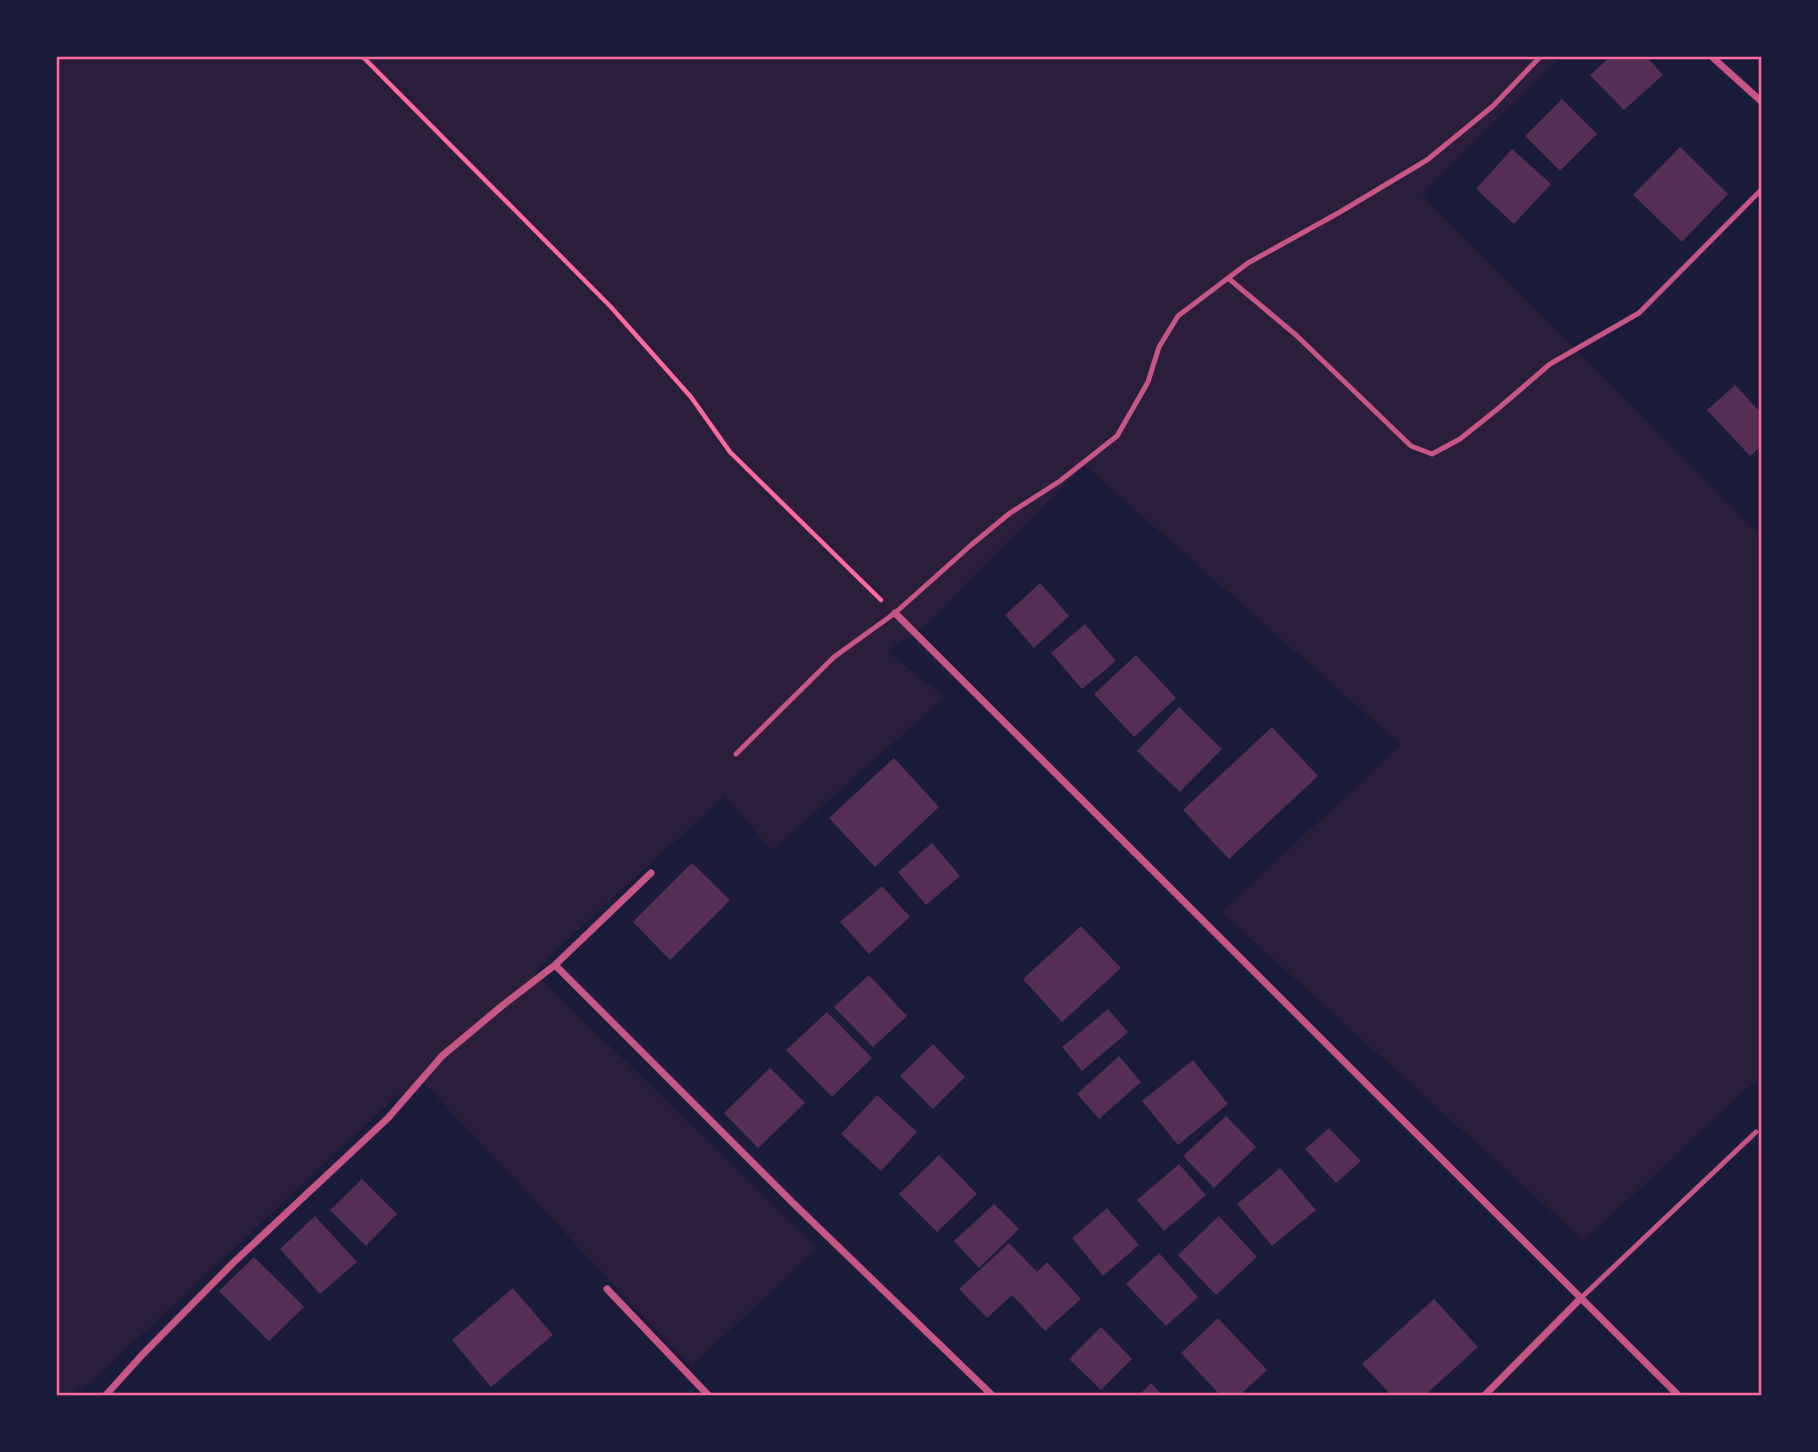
<svg xmlns="http://www.w3.org/2000/svg" width="1818" height="1452" font-family="Jost,sans-serif">
  <rect width="100%" height="100%" fill="#1b1b3a"/>
  <path fill="#2a1e3b" d="M56,56H1562L1422,194L1762,537V1075L1584,1241L1221,912L1401,745L1084,465L926,625L887,651L945,697L772,851L725,796L557,949L535,973L818,1248L691,1367L421,1080L398,1095L88,1385L67,1396H56Z"/>
  <path fill="#542f53" d="M1611,56H1646L1663,75L1624,110L1590,75Z
    M1562,99L1597,134L1560,171L1525,136Z
    M1680,147L1728,194L1682,242L1633,195Z
    M1512,149L1551,184L1514,224L1476,189Z
    M1735,385L1762,414V445L1750,456L1707,410Z
    M1040,583L1069,616L1034,648L1005,615Z
    M1085,624L1116,661L1082,689L1051,653Z
    M1136,655L1176,698L1134,737L1094,694Z
    M1179,707L1222,749L1180,792L1137,751Z
    M1272,727L1318,776L1229,859L1183,810Z
    M894,758L939,807L875,867L829,818Z
    M932,843L960,876L926,905L898,872Z
    M692,863L730,900L670,960L633,922Z
    M882,886L910,917L869,954L840,922Z
    M1081,926L1121,968L1062,1022L1023,979Z
    M869,975L907,1016L873,1047L834,1007Z
    M1108,1009L1128,1032L1082,1071L1062,1047Z
    M827,1012L872,1058L832,1097L786,1050Z
    M933,1044L965,1077L933,1109L900,1076Z
    M1119,1056L1141,1082L1099,1119L1077,1094Z
    M1193,1060L1228,1104L1178,1145L1142,1101Z
    M770,1068L805,1103L758,1148L724,1113Z
    M877,1095L917,1132L881,1171L841,1134Z
    M1226,1116L1256,1147L1214,1188L1183,1156Z
    M1329,1128L1361,1161L1336,1183L1305,1149Z
    M939,1155L977,1194L937,1232L899,1194Z
    M1179,1164L1206,1195L1164,1231L1137,1200Z
    M1280,1168L1316,1210L1272,1246L1237,1204Z
    M362,1179L397,1214L366,1246L330,1210Z
    M994,1204L1019,1229L979,1268L954,1241Z
    M1107,1208L1139,1245L1103,1276L1072,1238Z
    M315,1216L357,1262L320,1294L280,1249Z
    M1219,1216L1257,1257L1216,1295L1178,1255Z
    M1009,1243L1037,1272L1047,1262L1081,1299L1045,1331L1012,1295L987,1318L959,1289Z
    M1159,1253L1198,1297L1166,1326L1126,1284Z
    M254,1257L304,1307L269,1341L219,1291Z
    M513,1288L553,1335L491,1387L452,1340Z
    M1434,1299L1478,1347L1424,1396H1392L1362,1364Z
    M1218,1318L1267,1370L1239,1396H1221L1181,1353Z
    M1101,1327L1132,1359L1101,1390L1069,1359Z
    M1151,1383L1163,1396H1138Z"/>
  <g fill="none" stroke-linecap="round" stroke-linejoin="round">
    <path stroke="#ff6b9d" stroke-width="4.5" d="M362,56L610,306L691,397L730,452L881,600"/>
    <path stroke="#c65784" stroke-width="5" d="M1228,278L1296,335L1411,446L1432,454L1460,439L1500,407L1550,364L1639,313L1762,189
      M736,754L834,657L895,613L970,546L1010,513L1060,481L1117,436L1148,382L1159,347L1178,316L1248,263L1340,212L1427,160L1493,106L1541,56
      M1581,1298L1756,1132"/>
    <path stroke="#c65784" stroke-width="7" d="M1711,56L1762,102
      M895,613L1679,1396
      M555,965L793,1203L993,1396
      M607,1289L709,1396
      M105,1396L142,1355L233,1263L388,1118L442,1056L503,1005L555,965L651,873
      M1484,1396L1581,1298"/>
  </g>
  <rect width="1818" height="1452" fill="none" stroke="#1b1b3a" stroke-width="116"/>
  <rect x="58" y="58" width="1702" height="1336" fill="none" stroke="#ff6b9d" stroke-width="2.5"/>
</svg>
